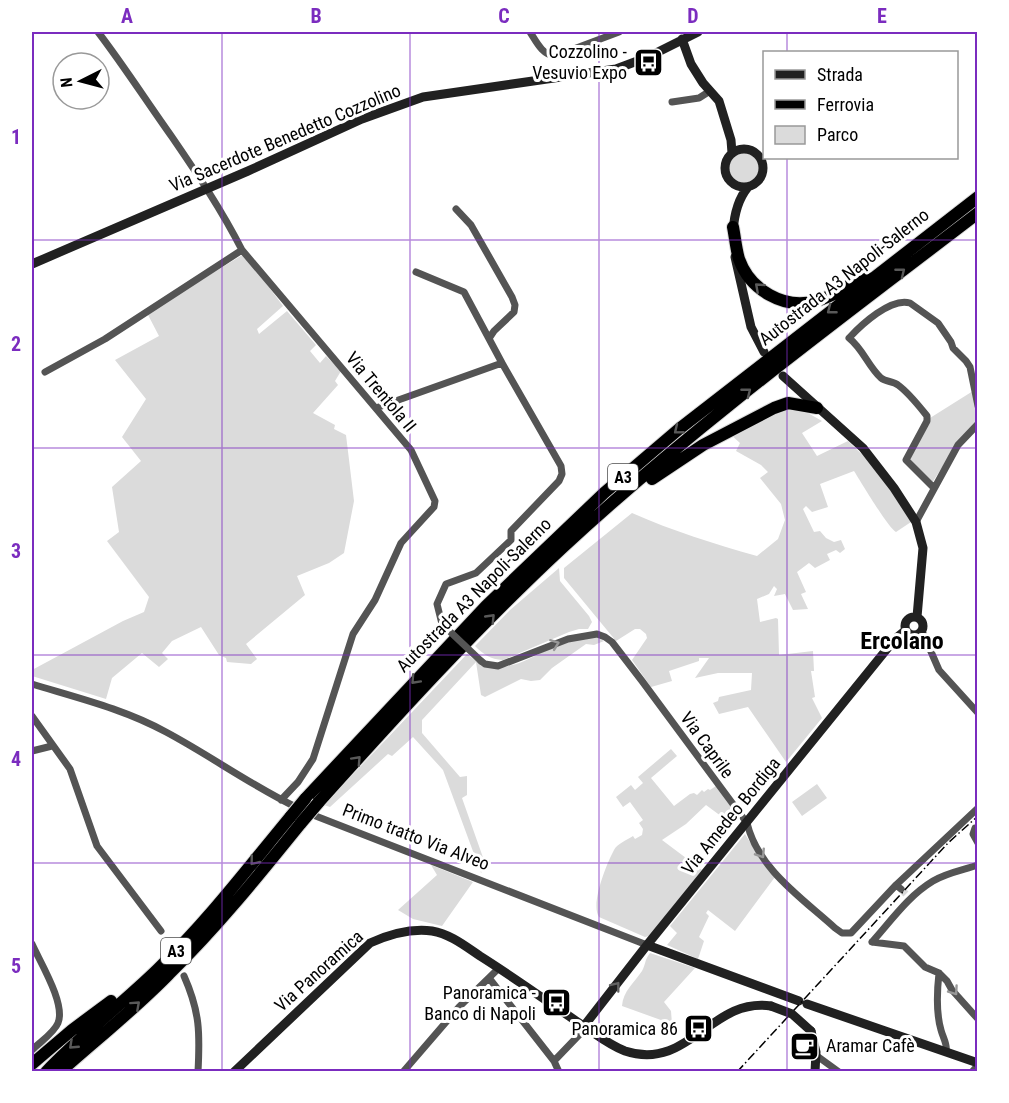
<svg xmlns="http://www.w3.org/2000/svg" width="1009" height="1103" font-family="'Roboto Condensed',sans-serif">
  <rect width="100%" height="100%" fill="#fff"/>
  <path fill="#dbdbdb" d="M729 168a15 15 0 1 1 30 0a15 15 0 1 1-30 0Z
    M244,254L283,306L257,329L259,334L287,311L316,345L310,351L320,363L326,356L341,371L335,381L338,385L313,413L335,425L334,429L346,435L354,501L344,553L329,563L297,576L305,595L246,644L257,659L251,664L227,662L226,658L219,655L201,627L172,641L162,653L168,659L159,667L142,653L112,678L106,699L32,676V670L123,621L144,612L149,597L107,541L119,532L112,487L141,461L122,437L146,399L115,360L159,336L147,313Z
    M973,391L977,420L975,425L962,436L932,483L910,459L930,418Z
    M789,409L808,413L822,421L802,433L817,456L848,441L877,469L911,522L896,532C889,529 861,482 854,471L820,484L828,507L812,512L806,506L803,509L814,532L820,531L826,538L834,542L841,540L845,549L840,553L836,550L827,554L830,560L815,568L809,563L797,572L806,592L801,594L808,609L793,610L785,594L774,596L777,589L774,586L769,594L757,599L760,622L776,618L778,619L779,655L813,651L814,671H811L815,697L812,698L822,718L786,762L748,707L719,714L713,703L718,701L719,697L751,690L752,673H718L695,678L709,658H699V661L669,671L672,681L651,687L632,660L647,638L646,634L640,629H635L616,641L564,578V568L632,513C673,531 714,544 757,556L778,539L785,520L781,504L760,478L768,472L761,465L736,451L740,443L730,434L780,411Z
    M559,568L560,581L589,616L592,622L588,629H579L569,632L503,660C490,659 484,655 475,646L510,610Z
    M596,637L604,641L594,645L586,644L552,668L540,680L531,681L521,679L485,697L481,695L476,662L422,720V733L460,777L467,776V795L462,798L486,866L481,873L443,770L413,737L392,756L388,754L330,807L324,805L467,654C507,687 538,647 577,638C583,637 590,637 596,637Z
    M671,749L677,756L651,778L674,806L690,794L694,793L697,795L702,790L704,792L708,789L710,790L716,786L741,817L733,825L706,805L686,824L662,840L702,870L649,936L645,937L599,917C590,904 607,863 614,850C617,844 627,840 633,836L635,839L642,835L643,829L639,823L643,820L630,802L623,807L616,797L631,785L635,790L643,783L638,777Z
    M817,784L827,798L802,816L792,802Z
    M745,834L756,852L775,877L735,931L708,910L706,913L709,916L699,937L704,941L698,959L667,945L677,933L670,926Z
    M431,865L473,882L442,926L413,919L398,910L437,875Z
    M650,953L695,968L664,1002L671,1011L672,1024L622,1006C623,991 634,983 642,971C646,964 644,961 650,953Z"/>
  <g fill="none" stroke-linecap="round" stroke-linejoin="round">
    <path stroke="#d9d9d9" stroke-width="7" stroke-dasharray="7 3.5" stroke-linecap="butt" d="M901,889L907,895"/>
    <defs>
      <path id="highway" d="M733,227C735,237 736,249 739,259C750,290 784,310 816,301C834,296 850,285 865,275
        M652,479L703,445L774,408L788,403L817,408
        M305,799L486,606L604,493L679,429L978,197
        M318,803C396,716 476,628 562,548C693,427 837,321 978,213
        M32,1064L72,1030L111,1001
        M46,1072C81,1035 122,1004 158,969C207,922 248,868 291,816
        M60,1072C97,1039 135,1009 169,974C217,927 259,875 301,823"/>
    </defs>
    <use href="#highway" stroke="#dbdbdb" stroke-width="14"/>
    <path stroke="#545454" stroke-width="7" d="M98,32C124,66 147,102 172,137C198,175 221,209 242,250L411,450L435,501L434,507L401,543L375,600L353,634L313,759L298,782L281,800
      M530,32C536,41 542,55 555,56L619,32
      M672,102L699,98L710,91
      M456,209L471,225L512,297L515,305L514,312L494,331L490,337
      M416,272L464,292L502,363
      M45,372L105,339L242,250
      M376,408L502,363L561,466L562,474L559,481L511,531V540L476,573L446,584L437,604L442,624
      M934,488L906,460L927,421V416C919,406 909,393 898,385C893,381 886,382 881,378C868,366 863,349 849,338C861,325 891,297 910,303L938,323L951,342L953,348L966,361L970,367L978,406
      M916,522L958,445L978,424
      M922,631L939,670L978,713
      M481,661L485,664L498,666L568,639L597,634L605,637L612,642L642,681L747,823C758,869 802,898 835,928L842,933H851L896,885L901,889
      M32,684C78,698 124,709 166,732C211,756 252,786 298,808
      M32,716L70,769L97,846L161,931
      M32,751L52,746
      M308,813L647,945
      M975,828L973,834L978,843
      M896,885L978,808
      M872,942L904,946L925,967L939,973L947,981L952,990L978,1019
      M872,942C891,921 908,896 933,881C946,873 963,870 978,865
      M32,944C40,962 66,1004 58,1023C54,1033 40,1042 32,1050
      M939,973C937,991 936,1013 941,1030C943,1038 948,1045 946,1052
      M184,976C200,1012 200,1033 198,1072
      M489,978L554,1061L559,1072
      M817,1056L839,1072
      M554,1061L579,1035L584,1026
      M403,1072L459,1007L499,968
      M972,1072L978,1065"/>
    <path stroke="#212121" stroke-width="9" d="M682,39L691,64L703,83L719,101L731,140L732,153
      M725 168a19 19 0 1 1 38 0a19 19 0 1 1-38 0Z
      M733,232C734,216 738,199 748,187
      M735,257L751,327L764,352
      M32,264L248,171L362,119L423,97L616,69L648,57L698,32
      M783,376L863,448L894,488L916,522L923,548L917,617
      M905 626a9 9 0 1 1 18 0a9 9 0 1 1-18 0Z
      M647,945L799,1001
      M807,1004L978,1063
      M584,1026L647,945L895,639L906,630
      M811,1031L816,1052L815,1072
      M234,1072L370,943C390,934 410,928 432,931C450,934 465,946 480,956C515,978 548,1002 582,1025C596,1034 609,1045 625,1051C689,1072 711,997 771,1006"/>
    <use href="#highway" stroke="#000" stroke-width="12"/>
    <path stroke="#000" stroke-width="1.5" stroke-dasharray="9 3 1.5 3" stroke-linecap="butt" d="M737,1072L948,843L978,816"/>
    <defs>
      <path id="highway-bridge" d="M291,816L305,799
        M301,823L318,803"/>
    </defs>
    <use href="#highway-bridge" stroke="#dbdbdb" stroke-width="14" stroke-linecap="butt"/>
    <path stroke="#545454" stroke-width="7" d="M442,624L481,661"/>
    <path stroke="#212121" stroke-width="9" d="M771,1006L792,1014L811,1031"/>
    <use href="#highway-bridge" stroke="#000" stroke-width="12"/>
  </g>
  <defs><path id="oneway-chevron" d="M-2-3.5L2.5 0L-2 3.5" fill="none" stroke-width="1.6" stroke-linecap="round" stroke-linejoin="round" transform="scale(1.5)"/></defs>
  <g stroke="#595959">
    <use href="#oneway-chevron" transform="translate(901 272) rotate(-38)"/>
    <use href="#oneway-chevron" transform="translate(759 287) rotate(-138)"/>
    <use href="#oneway-chevron" transform="translate(831 310) rotate(142)"/>
    <use href="#oneway-chevron" transform="translate(747 392) rotate(-38)"/>
    <use href="#oneway-chevron" transform="translate(678 430) rotate(141)"/>
    <use href="#oneway-chevron" transform="translate(491 618) rotate(-46)"/>
    <use href="#oneway-chevron" transform="translate(415 680) rotate(133)"/>
    <use href="#oneway-chevron" transform="translate(357 760) rotate(-47)"/>
    <use href="#oneway-chevron" transform="translate(254 861) rotate(129)"/>
    <use href="#oneway-chevron" transform="translate(136 1005) rotate(-42)"/>
    <use href="#oneway-chevron" transform="translate(73 1045) rotate(137)"/>
  </g>
  <g stroke="#989898">
    <use href="#oneway-chevron" transform="translate(555 644) rotate(-21)"/>
    <use href="#oneway-chevron" transform="translate(761 854) rotate(57)"/>
    <use href="#oneway-chevron" transform="translate(954 991) rotate(55)"/>
  </g>
  <use stroke="#646464" href="#oneway-chevron" transform="translate(616 986) rotate(-52)"/>
  <path fill="none" stroke="#7b2cbf" stroke-width="1.5" stroke-opacity="0.55" d="M222,32V1072M410,32V1072M599,32V1072M787,32V52M787,158V1072M32,240H978M32,448H978M32,655H978M32,863H978"/>
  <defs>
    <symbol id="bus-square" viewBox="-11 -11 22 22"><rect x="-9" y="-9" width="18" height="18" rx="4" fill="#000" stroke="#fff"/><path d="M-5-6H5V4H4V6H2V4H-2V6H-4V4H-5ZM-3.5-4V0h7V-4ZM-3.5 1.2v1.5H-2V1.2ZM2 1.2v1.5H3.5V1.2Z" fill="#fff"/></symbol>
    <symbol id="cafe-square" viewBox="-11 -11 22 22"><rect x="-9" y="-9" width="18" height="18" rx="4" fill="#000" stroke="#fff"/><path d="M-5.5-4.5H6V0H3Q3 3.5 0 3.5H-2.5Q-5.5 3.5-5.5 0ZM3-3.2v2h1.7v-2ZM-6 4.5H4V6H-6Z" fill="#fff"/></symbol>
  </defs>
  <g fill-rule="evenodd">
    <use href="#bus-square" x="632" y="46" width="33" height="33"/>
    <use href="#bus-square" x="540" y="986" width="33" height="33"/>
    <use href="#bus-square" x="682" y="1012" width="33" height="33"/>
    <use href="#cafe-square" x="788" y="1030" width="33" height="33"/>
  </g>
  <g text-anchor="middle" stroke-width="6" stroke-linejoin="round" paint-order="stroke">
    <g fill="#fff" stroke="#4c4c4c" stroke-width="1.5">
      <rect x="608" y="464" width="30" height="26" rx="4.5"/>
      <rect x="161" y="938" width="30" height="26" rx="4.5"/>
    </g>
    <g font-size="16" font-weight="bold" fill="#000">
      <text x="623" y="483">A3</text>
      <text x="176" y="957">A3</text>
    </g>
    <g font-size="18" fill="#000" stroke="#fff" text-anchor="end">
      <text x="627" y="58">Cozzolino -<tspan x="627" dy="21">Vesuvio Expo</tspan></text>
      <text x="536" y="999">Panoramica -<tspan x="536" dy="21">Banco di Napoli</tspan></text>
      <text x="678" y="1035">Panoramica 86</text>
      <text x="826" y="1052" text-anchor="start">Aramar Cafè</text>
    </g>
    <g font-size="18" fill="#000" stroke="#fff">
      <text transform="translate(285 138) rotate(-23)" y="6">Via Sacerdote Benedetto Cozzolino</text>
      <text transform="translate(844 277) rotate(-38)" y="6">Autostrada A3 Napoli-Salerno</text>
      <text transform="translate(381 392) rotate(50)" y="6">Via Trentola II</text>
      <text transform="translate(474 595) rotate(-45)" y="6">Autostrada A3 Napoli-Salerno</text>
      <text transform="translate(707 745) rotate(54)" y="6">Via Caprile</text>
      <text transform="translate(731 816) rotate(-51)" y="6">Via Amedeo Bordiga</text>
      <text transform="translate(416 837) rotate(21)" y="6">Primo tratto Via Alveo</text>
      <text transform="translate(319 971) rotate(-42)" y="6">Via Panoramica</text>
    </g>
    <g font-size="24" font-weight="bold" fill="#000" stroke="#fff">
      <text x="902" y="649">Ercolano</text>
    </g>
  </g>
  <rect width="1009" height="1103" fill="none" stroke="#ffffff" stroke-width="66"/>
  <rect x="763" y="51" width="195" height="108" fill="#ffffff" stroke="#999999" stroke-width="1.5"/>
  <rect x="775" y="70" width="30" height="9" fill="#212121" stroke="#999999" stroke-width="1.5"/>
  <text x="817" y="81" font-size="18" fill="#000000">Strada</text>
  <rect x="775" y="100" width="30" height="9" fill="#000000" stroke="#999999" stroke-width="1.5"/>
  <text x="817" y="111" font-size="18" fill="#000000">Ferrovia</text>
  <rect x="775" y="126" width="30" height="18" fill="#dbdbdb" stroke="#999999" stroke-width="1.5"/>
  <text x="817" y="141" font-size="18" fill="#000000">Parco</text>
  <g transform="translate(81 81) rotate(264)"><circle r="28" fill="#ffffff" stroke="#999999" stroke-width="1.5"/>
  <path d="M0-4.5L10 22L0 15L-10 22Z" fill="#000000"/>
  <text y="-9" font-size="16" font-weight="bold" text-anchor="middle" fill="#000000">N</text>
  </g>
  <rect x="33" y="33" width="943" height="1037" fill="none" stroke="#7b2cbf" stroke-width="2"/>
  <g font-size="20" text-anchor="middle" font-weight="bold" fill="#7b2cbf">
    <text x="127" y="23">A</text>
    <text x="316" y="23">B</text>
    <text x="504" y="23">C</text>
    <text x="693" y="23">D</text>
    <text x="882" y="23">E</text>
    <text x="16" y="144">1</text>
    <text x="16" y="351">2</text>
    <text x="16" y="558">3</text>
    <text x="16" y="766">4</text>
    <text x="16" y="973">5</text>
  </g>
</svg>
